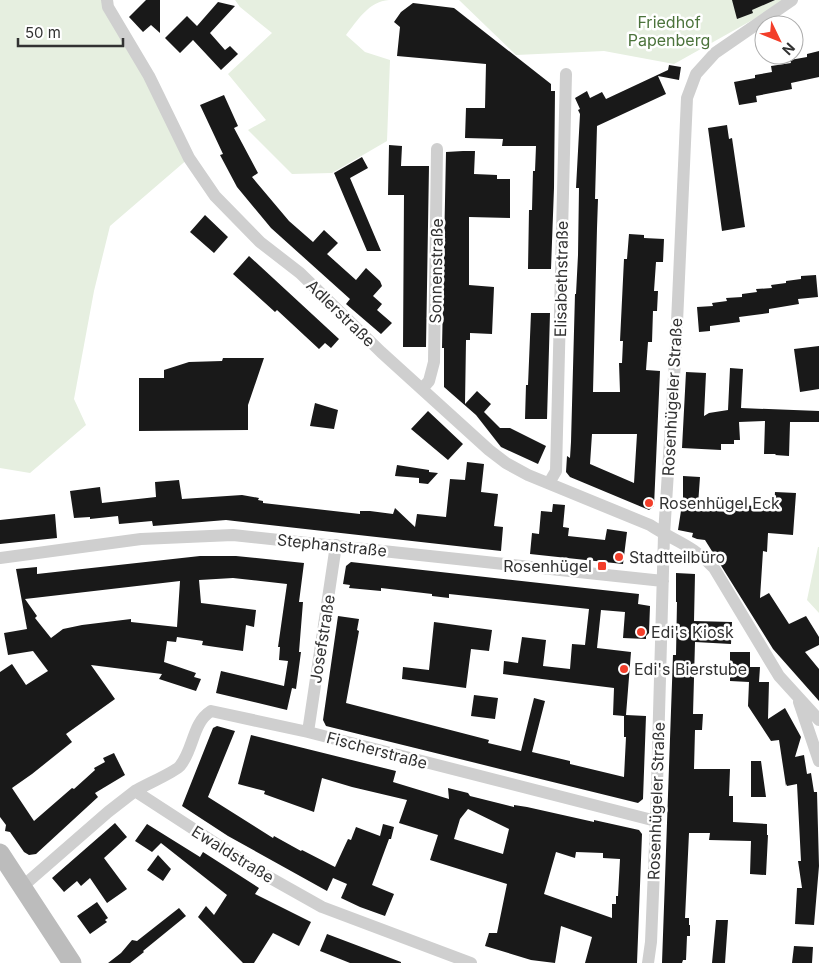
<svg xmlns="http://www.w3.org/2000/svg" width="819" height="963" font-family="Inter,sans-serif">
  <rect width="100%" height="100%" fill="#fff"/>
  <path fill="#e6efe0" d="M0,0H113L108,7L189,158L110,226L94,291L74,399L86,425L30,473L0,468Z
    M235,0H389C369,1 357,21 346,35L365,52L390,60L387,141L332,173L292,174L248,130L266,120L228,74L272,33L240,7Z
    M459,0H788L674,64L604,51L516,55Z
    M818,547H819V613L807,600Z"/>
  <path fill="#191919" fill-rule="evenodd" d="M146,0H160V33L151,25L143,32L129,17Z
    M732,0H775L752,10L753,13L737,19Z
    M218,2L235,6L210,33L225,50L230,46L238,54L221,70L193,40L180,53L165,38L187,16L197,26Z
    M413,3L454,8L551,84V91H555L554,188L551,269H528L529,210H532L533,171H535L536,146H502L503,139L465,138L466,108H485L486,64L397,56L400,27L394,22L401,12Z
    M819,51V77L791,83L792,89L756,96L757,102L739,105L734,82L755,78V75L772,72L771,66L791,63L790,60L807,57V54Z
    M669,65L681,67L679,80L658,76L666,94L597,126L595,199H598L597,228L593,392H620L619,363H622L623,341H620L624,259H627L629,234L644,235V238L664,239L663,262H656L654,291H658L657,311H653L652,342H648L646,370L660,371L654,506L649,510L570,477L566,472L567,456L570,458L571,442L575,294H576L578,255L579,188H576L580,114L578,110L580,109L575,98L587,91L590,98L602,92L606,99L668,70ZM592,434H637L634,483L590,464Z
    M224,95L238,126L234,128L258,173L252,177L289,221L313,242L324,230L338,243L327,254L356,280L366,268L380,281L382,286L373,296L382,304L377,310L392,323L381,334L346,304L350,299L271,228L237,187L220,155L223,154L200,105Z
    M727,125L729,139L732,138L745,227L722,231L708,128Z
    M389,145L402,146L401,166H429L426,347H403L404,195H388Z
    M463,151H475L474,174L497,175V179H510V218L469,217V285L494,287L492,334L470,333V340H466L465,404L477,391L491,404L484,412L500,428H510L546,446L538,464L501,447L476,415L444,387V348H442L446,152Z
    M362,157L368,168L350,178L381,251H367L334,173Z
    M205,215L228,237L214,253L190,232Z
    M249,256L339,339L331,348L325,343L319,349L277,310L275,312L233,274Z
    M816,275L818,297L798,299L799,304L769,309V313L739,317L740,322L710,326V331L699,332L697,307L713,306L712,303L727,301L726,298L742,297V294L757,292L756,289L772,288L771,285L786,283V281L801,279V276Z
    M531,313H550L547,419H525L526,385H528Z
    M819,346V389L800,392L794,349Z
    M223,358H264L248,405V430L139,431V378H164V370L189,362L222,361Z
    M730,368L743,369L741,408L819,411V422H790L789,456L775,455L776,454H764L765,421L739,422L740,440H734V444H721V450L682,448L686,372L706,373L704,416L709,413L728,410Z
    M315,403L338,410L334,429L310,426Z
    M428,411L463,444L448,460L411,429Z
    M467,462L484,464L481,492L498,494L494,526L503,527L501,551L226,520L153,526L152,521L119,524L118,516L90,519V517L74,518L70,491L100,487L102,503L156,497L155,482L179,480L182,499L242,495L259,498L258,500L263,501V503L360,514V511H370L393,514L395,508L415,527L417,514L446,517L450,479L465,480Z
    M397,465L429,470V472L438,473L428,484L419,483V478L395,476Z
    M683,476L700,477L698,505H726V501H738V505L774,507L775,492L796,493L793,535L768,533L767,552L763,551L760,598L769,593L789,624L806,616L819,637V645L805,652L819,669V701L773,649L705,540L697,539L692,537L693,533L678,530L683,498Z
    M553,504L565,505L563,527L569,528L568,536L605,540L607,529L627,532L623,564L530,554L532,533L539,534L541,511L552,512Z
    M55,514L57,538L0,544V520Z
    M200,556H236L304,563L299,602H303L299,652H301L296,689L292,688L287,710L216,693L221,671L284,686L288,661L279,660L280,647H278L287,584L233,578L199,580L201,603L256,610L254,627L246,625L243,651L202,645L203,641L177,637L176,642L167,641L164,662L196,673L194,677L201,679L196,691L159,679L162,674L91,665L115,699L66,734L72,742L32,774L12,788L34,821L72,788L74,789L95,770L94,768L105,762L103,758L114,753L125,775L95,793L98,797L36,854L29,855L24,852L10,832L5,831L6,825L0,817V672L12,664L26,685L48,671L33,651L8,655L4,633L27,629L16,569L37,567V574ZM180,581L177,627L131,622V619L82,625L63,629L51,638L35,618L37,616L25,599Z
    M351,562L639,594L638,604L650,606L649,633L646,636V639L623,638L625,612L601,610L597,648L631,652L626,715L646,716L643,799L638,803L326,726L323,720L338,616L359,619L357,630L359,631L346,703L489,740L488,743L521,751L534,698L545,701L532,752L570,761V764L624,777L626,737H624V716L613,715L614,688L503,674L504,661L518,663L522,637L546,640L543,666L570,669L572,644L585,645L589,609L449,594V598L432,596V594L381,588V591L349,588L350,585L343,584L346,566Z
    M676,573L695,574L694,621L732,622L731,644L695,642L693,714H703L702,730H695L694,769H730L729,796H733V822L767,824V835H768L766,875L750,874L751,841L709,840L710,833H689L685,918H689V925H690V936H687L686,960H683L682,963H662L673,655H676L677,602H676Z
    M434,622L492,630L489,651L471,649L466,688L402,679L403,667L429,670Z
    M730,652H750V667H760L759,682H769L768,719L785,708L801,737L795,757L804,755L807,774L811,773L814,792H817L819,866L814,925L795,924L797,888H802L798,861H801L797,784L787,786V784L786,786L779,740L771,741L748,706L749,682L730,681Z
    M474,695L498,698L495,719L471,716Z
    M217,726L235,731L208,797L273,838L274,836L301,851L302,850L335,867L348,839L351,840L356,827L380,836L383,824L394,827L391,839H389L372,885L394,894L385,916L360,907L341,898L347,884L333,878L327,891L228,836L182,806L213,728Z
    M251,735L396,771L393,782L449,799L448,788L468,793L470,796L514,807V805L527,807L594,822V820L639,830L642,834L637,963H585L592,937L561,926L555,963L531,960L485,946L489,933H497L507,884L430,860L438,835L399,823L407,800L352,787L322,778L314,812L264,794L265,791L238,784ZM468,809L509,829L503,854L454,839L460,819ZM556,852L575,858L576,852L603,853V858L620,859L618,896H616V904H612V918L544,894Z
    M751,761H761L766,797H751Z
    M115,823L127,837L104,858L127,889L107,903L90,878L81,886L77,881L64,892L52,878Z
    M147,824L200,857L203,852L259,888L255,894L311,922L299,946L273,933L254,963H243L198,917L206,906L214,915L227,895L161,843L152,852L135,841Z
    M158,855L171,869L163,881L147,870Z
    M97,902L108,918L105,920L107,922L90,934L77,916Z
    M179,908L186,916L143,951L144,952L130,963H108L121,953L132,940L137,941Z
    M716,920H728L725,963H712Z
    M327,934L401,962V963H350L320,951Z
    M794,946L813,947L812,963H792Z"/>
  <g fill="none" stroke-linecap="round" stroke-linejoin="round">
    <path stroke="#cfcfcf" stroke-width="12" d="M107,0L108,7L149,76L189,158L215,196L260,242L300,273L381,352L489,450L506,463L528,475L650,525C674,541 693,545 714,568L779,676L819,720
      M422,389L429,381L434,362L437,149
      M549,483L556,471L566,74
      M0,558L141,539L233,535L663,581
      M799,702L819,761
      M308,732L336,545
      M135,791C145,785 175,772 180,766C194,749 192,723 211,711L308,732L656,821
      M23,886L108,812L135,791L258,871L322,907L471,963
      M648,963L651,942L656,821L664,535L676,345L687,98L696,74L715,53L792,0"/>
    <path stroke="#bcbcbc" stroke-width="19" d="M0,853L72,963"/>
  </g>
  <g fill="#f33e2a" stroke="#fff" stroke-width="2">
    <circle cx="649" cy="503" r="5"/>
    <circle cx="619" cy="557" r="5"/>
    <rect x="597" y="561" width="10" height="10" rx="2.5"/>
    <circle cx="641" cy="632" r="5"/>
    <circle cx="624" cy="669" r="5"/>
  </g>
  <g text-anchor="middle" stroke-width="5" stroke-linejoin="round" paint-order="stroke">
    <g font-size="16" fill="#4b733b" stroke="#fff">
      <text x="669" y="28">Friedhof<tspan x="669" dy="18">Papenberg</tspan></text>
    </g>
    <g font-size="16" fill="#323232" stroke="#fff">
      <text transform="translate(436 271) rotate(-89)" y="6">Sonnenstraße</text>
      <text transform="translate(561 279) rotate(-89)" y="6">Elisabethstraße</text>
      <text transform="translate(341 313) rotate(44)" y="6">Adlerstraße</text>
      <text transform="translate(672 397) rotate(-87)" y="6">Rosenhügeler Straße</text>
      <text transform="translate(332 545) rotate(6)" y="6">Stephanstraße</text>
      <text transform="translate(322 639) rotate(-81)" y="6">Josefstraße</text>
      <text transform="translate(377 750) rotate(15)" y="6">Fischerstraße</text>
      <text transform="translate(656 801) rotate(-88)" y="6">Rosenhügeler Straße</text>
      <text transform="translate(233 854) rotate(32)" y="6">Ewaldstraße</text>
    </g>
    <g font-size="16" fill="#323232" stroke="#fff" text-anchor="start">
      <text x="659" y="509">Rosenhügel Eck</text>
      <text x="629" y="563">Stadtteilbüro</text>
      <text x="592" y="572" text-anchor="end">Rosenhügel</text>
      <text x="651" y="638">Edi's Kiosk</text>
      <text x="634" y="675">Edi's Bierstube</text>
    </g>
  </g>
  <g transform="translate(779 40) rotate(133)"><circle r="24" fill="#ffffff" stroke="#adadad"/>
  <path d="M0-4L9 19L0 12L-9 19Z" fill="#f33e2a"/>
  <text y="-8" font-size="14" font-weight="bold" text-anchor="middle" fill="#323232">N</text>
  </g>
  <path d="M18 38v8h105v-8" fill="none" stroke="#323232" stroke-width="2.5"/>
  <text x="25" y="38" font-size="15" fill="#323232" stroke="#ffffff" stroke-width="4" paint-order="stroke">50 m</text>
</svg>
